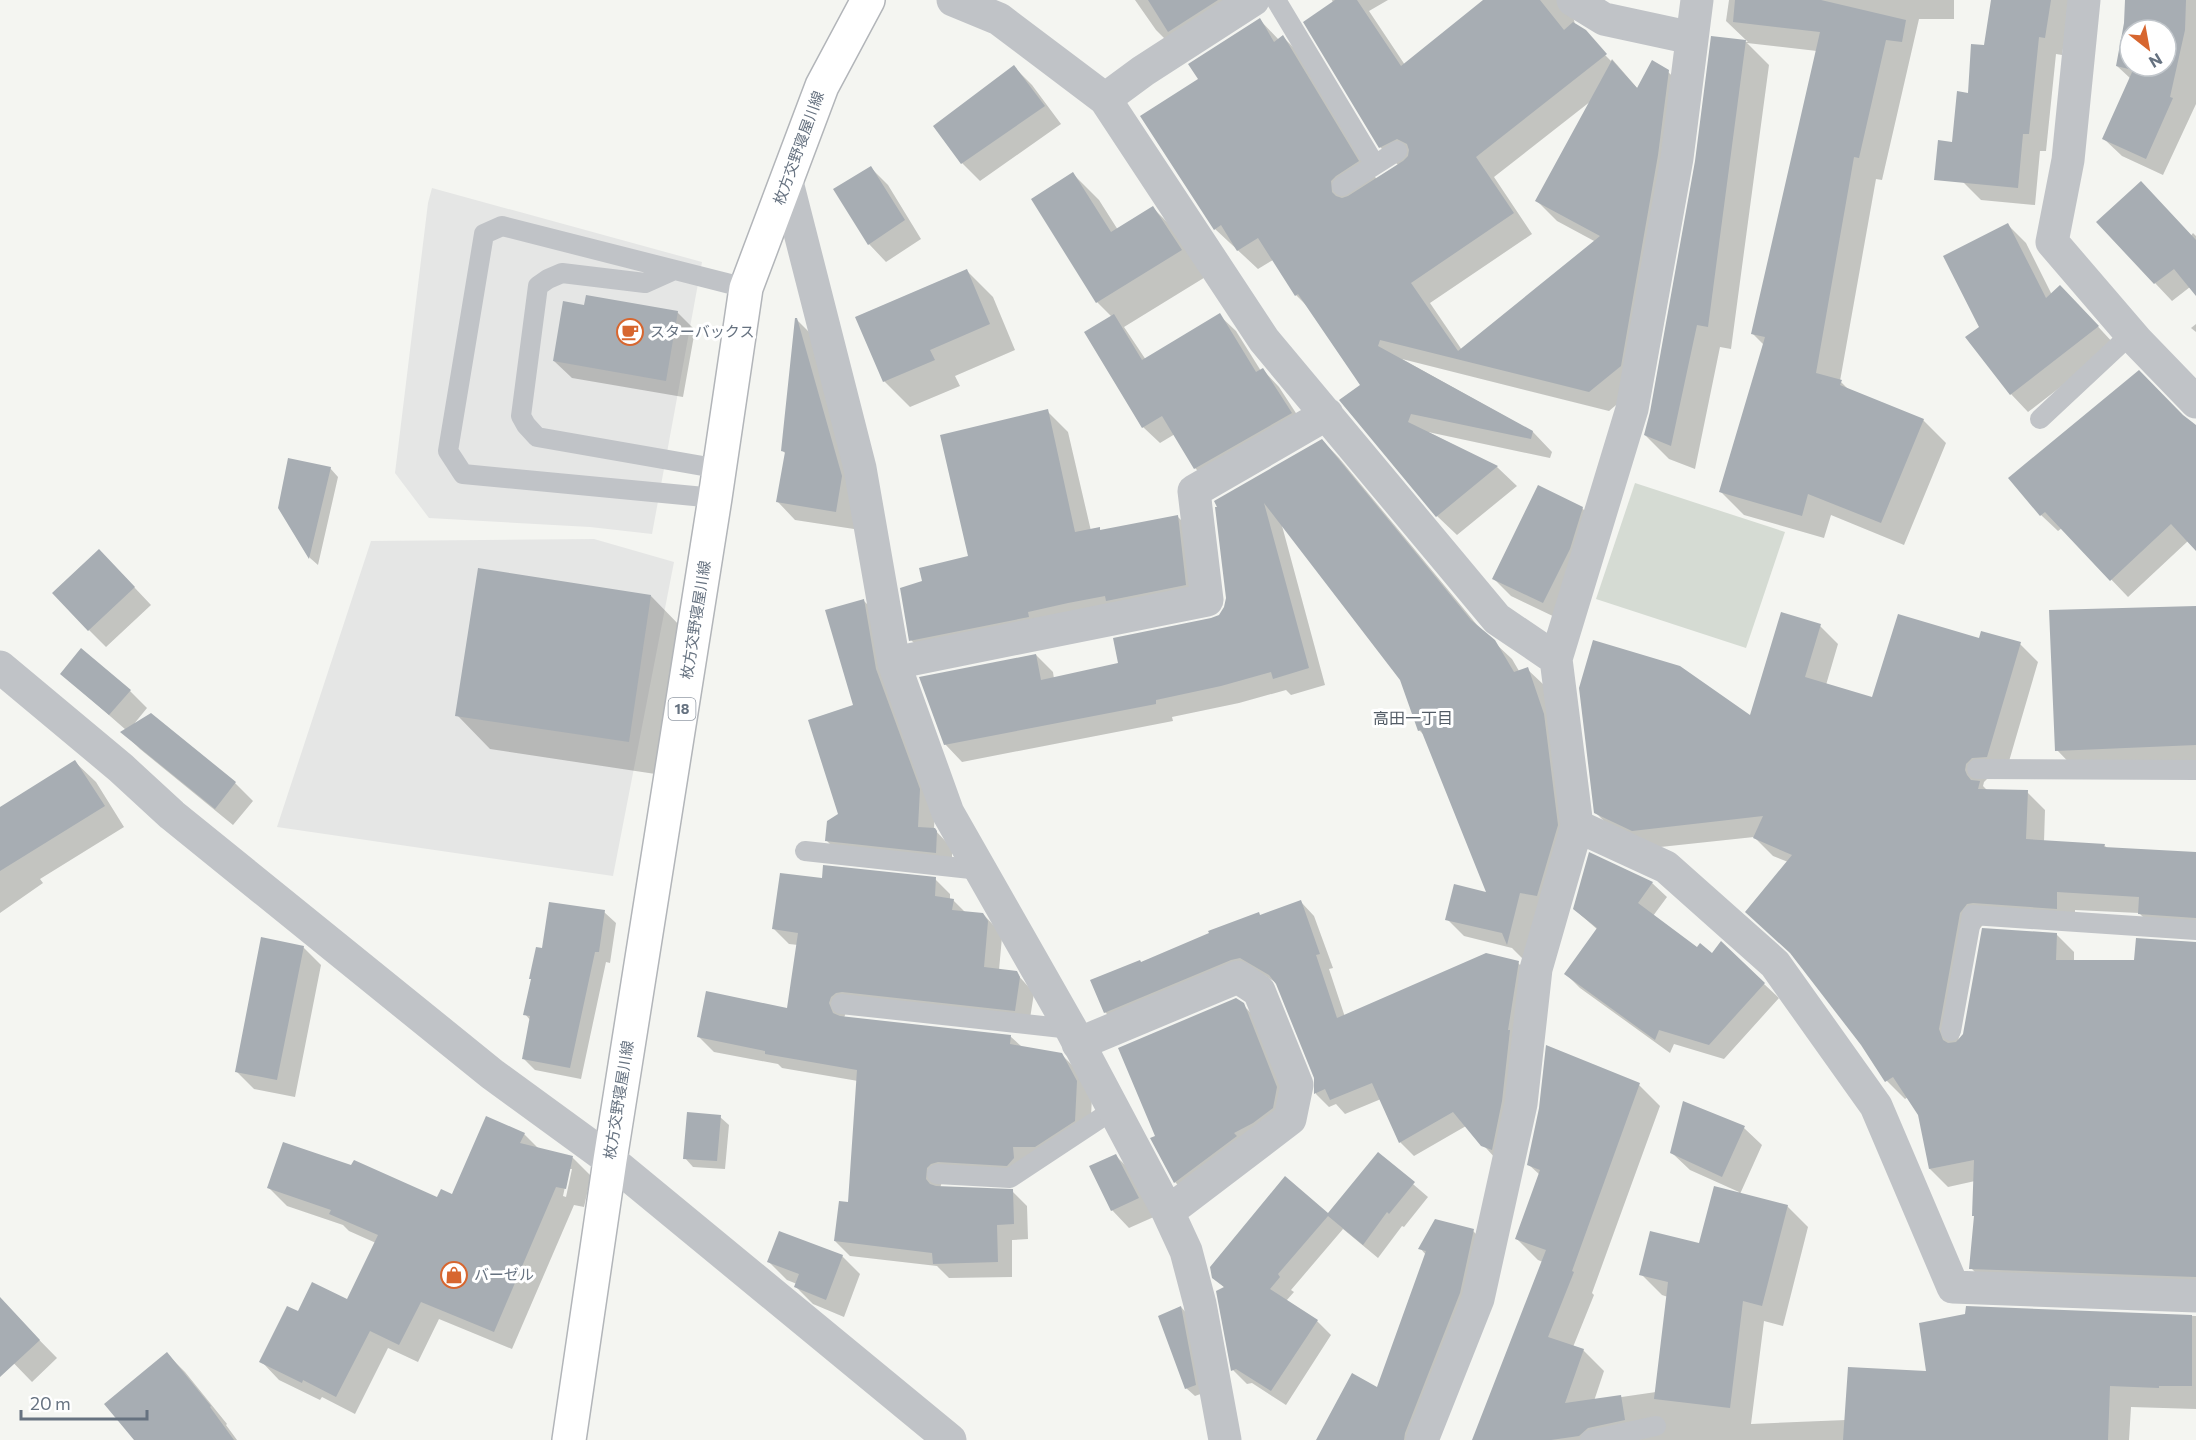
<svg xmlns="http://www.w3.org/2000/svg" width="2196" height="1440" font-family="Commissioner,'Noto Sans JP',sans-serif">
  <rect width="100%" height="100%" fill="#f4f5f1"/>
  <path fill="#e5e6e5" d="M432,188L702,262L652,534L590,527L429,518L395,473L428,203Z
    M594,539L674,562L613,876L277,827L371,541Z"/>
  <path fill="#d5dbd3" d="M1635,483L1785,532L1746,648L1596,599Z"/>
  <path fill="#0003" fill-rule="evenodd" d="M1135,0H1276L1178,52L1156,30Z
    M1332,0H1388L1369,11L1405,65L1486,0H1583L1573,15L1575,25L1611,61L1612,59L1638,89L1668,72L1688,91L1640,385L1609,411L1402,359L1533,432L1552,452L1550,458L1428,432L1497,467L1517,486L1457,535L1437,516L1363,386L1310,309L1296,295L1273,260L1258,269L1215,229L1260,20L1279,40L1283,37L1303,57L1377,180L1399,166L1380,147ZM1591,101L1537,201L1557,221L1596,242L1462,350L1430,303L1532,234L1494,177Z
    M1729,0H1954V19H1919L1882,180L1876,179L1840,381L1849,390L1923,420L1946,443L1904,545L1831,515L1824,538L1744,515L1721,492L1764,345L1753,334L1817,51L1747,43L1769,65L1731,349L1720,347L1695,469L1669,459L1645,435L1652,413L1697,161L1713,38L1748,42L1726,21Z
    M1997,0H2077L2070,3L2062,55L2056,54L2046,151H2040L2035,205L1981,200L1963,182Z
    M2127,0H2196V104L2163,175L2122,156L2104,139L2131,79L2117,66L2126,23ZM2130,30H2166V66H2130Z
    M1014,67L1032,85L1061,124L980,181L962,163L935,127Z
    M871,168L888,185L921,239L886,262L869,244L835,190Z
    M1073,174L1099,200L1118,230L1153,208L1179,234L1207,276L1124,327L1146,360L1219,315L1236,331L1261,371L1263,370L1279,387L1307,430L1212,485L1195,468L1175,434L1160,443L1143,427L1112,317L1097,302Z
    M2008,225L2026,243L2052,295L2078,305L2115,345L2028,412L2011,394L1981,327Z
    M2193,233L2196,236V294L2190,287L2172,301L2155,283Z
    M967,271L993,297L1015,350L955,376L960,386L910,407L884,381Z
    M585,307L677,312L695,330L683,397L572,378L554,361Z
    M797,320L814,337L859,494L854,529L795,520L778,502L786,454L783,451Z
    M2196,324V332L2191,328Z
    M1047,411L1068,432L1091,531L1099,529L1102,531L1177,516L1198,537L1207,606L932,661L911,640L924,582L970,557Z
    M2196,428V548L2188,541L2128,597L2062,528L2058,531L2041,515L2011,478Z
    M1322,440L1339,458L1482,631L1512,659L1519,671L1527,669L1545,686L1575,843L1524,960L1512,948L1464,936L1447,919L1488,894L1425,736L1419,730L1401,679L1281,522L1325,685L1291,695L1286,690L1239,703L1172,717L1173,721L962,762L945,744L1036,655L1053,672L1054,679L1119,664L1220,616L1226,608L1227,598L1216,508Z
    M330,468L338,477L318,565L310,558L280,507Z
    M1582,508L1599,526L1561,620L1511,596L1493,578Z
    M117,569L151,605L106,647L89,630Z
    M651,596L684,630L662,775L490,749L457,715Z
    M863,600L879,616L935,806L934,829L952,848V868L843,857L827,841L840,815L854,706Z
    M2196,608V770L2081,775L2057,750Z
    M1820,626L1838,644L1826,685L1873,699L1980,640L2020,644L2038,662L2005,775L1990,776L1984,782L1983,786L1988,791L2027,792L2045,810L2044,842L2104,845L2108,849L2196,854V934L2157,931L2139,913L2075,910V926L1985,922L1978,931L1958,1042L2056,934L2074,952V961L2136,962L2196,943V1294L1989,1286L1971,1268L1975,1217V1181L1948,1187L1930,1169L1919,1114L1908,1097L1905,1099L1887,1081L1863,1044L1788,862L1773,856L1754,837L1651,848L1614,831L1596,813L1751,717Z
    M62,674L130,691L147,708L134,724L151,715L235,783L253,801L233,825L140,749L123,732L126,730Z
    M75,762L96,782L124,827L40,879L43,883L0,913V807L1,808Z
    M935,879L950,894V900H953L966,913L983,914L998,930L1002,937L999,970L1016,973L1034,993L1029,1025L846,1012L844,1018L1010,1036L1022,1047L1061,1054L1076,1069L1092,1097L1090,1136L1028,1174L942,1182L940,1188L1012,1191L1027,1206L1028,1239L1012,1240V1277L949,1278L937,1266L850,1256L835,1241L849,1204L858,1081L782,1068L778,1064L714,1052L699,1037L788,1010L798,945L789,944L774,929L824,880Z
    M1652,883L1667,897L1653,916L1697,949L1764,984L1779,998L1724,1059L1674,1044L1670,1053L1580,988L1566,974L1598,930L1574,909Z
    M1301,902L1314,916L1333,968L1329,969L1345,1017L1518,963L1532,977L1496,1159L1466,1126L1414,1156L1400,1142L1381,1099L1345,1114L1336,1104L1329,1107L1316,1094V1078L1278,984L1264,975L1119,1026L1105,1012L1142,963Z
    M604,912L616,923L610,963L606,962L581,1079L535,1070L524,1059L531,1021L525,1014L532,980L530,978Z
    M303,947L321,965L295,1097L254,1089L236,1071Z
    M1243,1005L1253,1015L1287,1098L1283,1118L1185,1192L1175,1182Z
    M1639,1085L1660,1106L1592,1293L1594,1295L1573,1347L1583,1350L1604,1371L1594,1401L1656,1392L1668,1297L1662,1295L1641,1274L1700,1245L1739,1192L1690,1170L1672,1153L1684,1103L1744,1128L1762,1145L1740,1194L1787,1206L1808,1227L1783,1326L1764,1321L1751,1424L1846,1420L1928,1373L1966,1315L1967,1308L2196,1316V1409L2131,1407L2129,1440H1474L1543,1262L1538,1260L1517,1239L1540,1175L1528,1164Z
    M720,1117L729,1125L725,1169L693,1167L685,1158Z
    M524,1134L540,1150L573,1158L591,1176L584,1207L574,1205L512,1349L439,1319L418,1362L388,1348L355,1414L322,1397L320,1400L279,1380L261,1361L299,1313L348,1301L376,1243L349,1231L343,1225L287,1206L269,1188L438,1199L453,1196ZM569,1169H572L566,1197L563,1196Z
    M1378,1154L1428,1197L1404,1227L1402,1226L1378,1258L1343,1229L1291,1290L1294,1292L1286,1301L1317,1321L1331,1335L1286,1405L1252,1383L1247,1384L1233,1370L1225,1288L1214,1277L1328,1215Z
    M1116,1156L1133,1173L1156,1216L1129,1228L1112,1210Z
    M1473,1231L1494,1252L1431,1440H1318L1378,1389L1426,1255L1420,1248Z
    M842,1256L860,1274L844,1317L813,1304L796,1287L797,1284L787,1280L769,1262Z
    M0,1300L57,1358L32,1382L0,1349Z
    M1181,1307L1189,1316L1203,1393L1195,1396L1186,1388Z
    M167,1354L185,1372L227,1424L226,1425L237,1440H136Z"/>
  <path fill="#a7adb3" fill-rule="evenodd" d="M1148,0H1218L1168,32Z
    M1335,0H1357L1401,66L1483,0H1540L1564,30L1573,22L1586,30L1607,54L1476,157L1514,213L1411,283L1458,351L1600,236L1535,201L1612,60L1637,88L1652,60L1669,70L1658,155L1621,366L1589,392L1380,340L1378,346L1533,431L1531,439L1411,414L1408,422L1498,466L1436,517L1339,400L1360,385L1298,294L1295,296L1258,238L1237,251L1221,225L1214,230L1140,116L1198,79L1188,64L1260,18L1274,42L1283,35L1359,161L1336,176L1331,181L1332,192L1336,196L1342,198L1348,196L1403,161L1408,156L1409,150L1407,144L1397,139L1379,148L1303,22Z
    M1735,0H1821L1906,20L1902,42L1886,40L1859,158L1854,157L1816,373L1842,380L1840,385L1924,419L1881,523L1808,494L1802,516L1719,492L1765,337L1751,334L1820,32L1733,22Z
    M1991,0H2051L2045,38L2039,37L2029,134H2023L2018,188L1934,180L1938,140L1952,142L1957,91L1968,93L1971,44L1984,45Z
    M2125,0H2186L2185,30L2170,97L2173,98L2146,159L2102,139L2133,70L2116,66L2124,23ZM2130,30H2166V66H2130Z
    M1711,36L1746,40L1708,327L1697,325L1671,446L1644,435L1650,412L1695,161Z
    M1014,65L1045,106L961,164L933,126Z
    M871,166L905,220L868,245L833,189Z
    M1073,172L1111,232L1153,206L1182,250L1096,303L1031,199Z
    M2141,181L2196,240V296L2174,269L2154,284L2096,222Z
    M2008,223L2046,298L2060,285L2099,326L2010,395L1965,337L1979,327L1943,256Z
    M967,269L990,324L930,350L935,360L883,382L855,317Z
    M586,295L678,311L666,381L553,361L563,301L584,305Z
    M1220,313L1256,372L1263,368L1292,413L1194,469L1162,416L1142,428L1084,332L1114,314L1142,360Z
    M795,318H797L842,476L836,512L776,502L785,452L781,451Z
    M2139,370L2183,415L2196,425V551L2171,524L2110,581L2045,512L2040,516L2008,478Z
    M1048,409L1075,532L1100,527V530L1178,515L1186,585L1106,601L1105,596L1068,603L1028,612L1029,617L909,641L900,588L922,581L919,568L968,556L940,435Z
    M1322,439L1471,620L1495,640L1514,672L1528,667L1544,714L1558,825L1537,896L1520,893L1507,945L1502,933L1445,920L1454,884L1486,892L1421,730L1418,731L1400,680L1264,503L1309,668L1273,679L1271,672L1221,686L1156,700V704L944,745L919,677L1036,654L1041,680L1118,663L1113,638L1211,618L1219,615L1224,607L1226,598L1215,507H1217L1214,501Z
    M288,458L331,467L309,559L278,508Z
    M1538,485L1583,507L1570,549L1543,603L1492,579Z
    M99,549L135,587L88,631L52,593Z
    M478,568L651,595L629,742L455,716Z
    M864,599L876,669L920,789L918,827L935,828L937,831L936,853L825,841L827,821L838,814L808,720L853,705L825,610Z
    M2196,606V745L2055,751L2049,610Z
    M1781,612L1821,624L1805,677L1872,697L1898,614L1979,638L1981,631L2021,642L1987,757L1972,758L1966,764L1965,770L1967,775L1971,780L1980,781L1978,789L2028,790L2026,839L2105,844L2104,847L2196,852V918L2138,914L2139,897L2057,892V909L1973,903L1967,904L1960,913L1939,1029L1943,1040L1948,1043L1956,1042L1963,1034L1982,928L2057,933L2056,960H2134L2136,938L2196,942V1277L1969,1269L1974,1216H1972L1974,1160L1929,1169L1918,1115L1893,1077L1885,1082L1861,1045L1790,953L1745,912L1792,855L1753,838L1763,816L1632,831L1594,813L1579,688L1593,640L1680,666L1750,715Z
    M81,648L131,690L109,715L60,674Z
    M151,713L236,782L215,809L120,732Z
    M75,760L105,806L0,871V807Z
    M1589,852L1653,882L1638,903L1697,947L1700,943L1712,953L1721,941L1765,983L1709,1045L1659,1030L1655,1040L1564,974L1597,928L1573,909Z
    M823,865L936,877L935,896L954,899L952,910L983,913L988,921L984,967L1017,971L1020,977L1015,1011L842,992L836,993L831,997L829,1003L833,1013L840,1016L1011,1035L1010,1044L1062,1053L1077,1081L1075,1121L1035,1147H1013L1014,1158L1007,1166L938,1162L931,1164L927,1168L926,1179L930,1184L936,1186L1013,1189L1014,1224L997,1225L998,1262L933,1264L932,1253L834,1241L839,1201L848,1202L857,1070L765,1054V1051L697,1037L706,991L787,1008L798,933L772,929L780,873L822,878Z
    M1301,900L1320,954L1316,955L1337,1018L1486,953L1519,961L1508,1030H1510L1502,1101L1492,1150L1481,1146L1453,1112L1399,1143L1372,1083L1330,1100L1325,1089L1314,1094V1078L1276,984L1269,975L1240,958L1231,960L1104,1013L1090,980L1140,960L1141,962L1209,933L1208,931L1259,912L1260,915Z
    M549,902L605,910L599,952H595L570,1068L522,1059L530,1016L523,1015L531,979H529L536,947L542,948Z
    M261,937L304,946L277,1080L235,1072Z
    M1236,998L1244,1003L1277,1087L1273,1108L1253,1123L1234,1133L1237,1136L1174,1183L1150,1138L1155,1136L1118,1048Z
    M1546,1045L1640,1083L1572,1271L1574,1272L1548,1337L1584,1349L1565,1403L1621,1395L1625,1420L1588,1428L1579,1436L1551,1440H1472L1546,1250L1515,1239L1540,1170L1527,1165L1539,1108Z
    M1683,1101L1745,1126L1722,1177L1670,1153Z
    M687,1112L721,1115L717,1161L683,1159Z
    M486,1116L525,1133L520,1143L573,1156L566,1189L556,1187L494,1332L421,1302L399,1345L370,1331L336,1397L303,1380L302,1383L259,1362L287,1306L298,1311L312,1282L347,1299L378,1235L329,1214L331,1210L267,1188L283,1142L351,1165L354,1160L437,1197L441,1189L452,1194Z
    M1378,1152L1415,1182L1389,1214L1387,1212L1363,1245L1328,1216L1278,1274L1280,1277L1270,1289L1318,1320L1271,1391L1236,1369L1231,1371L1216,1291L1224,1287L1212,1278L1210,1267L1285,1176L1328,1213Z
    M1116,1154L1139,1198L1111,1211L1089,1166Z
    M1714,1186L1788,1205L1762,1306L1743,1301L1730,1408L1654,1399L1668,1282L1639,1275L1650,1231L1699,1243Z
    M1435,1219L1474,1229L1460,1293L1405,1433L1404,1440H1316L1352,1373L1377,1387L1426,1251L1418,1249Z
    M779,1231L843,1255L826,1300L794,1287L799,1274L767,1262Z
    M0,1297L40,1340L0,1377Z
    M1181,1306L1196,1385L1185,1389L1158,1316Z
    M1966,1306L2192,1315V1386H2159V1388L2110,1386L2108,1440H1843L1848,1367L1926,1371L1919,1323L1965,1314Z
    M167,1352L211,1406L210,1407L234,1440H134L104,1404Z"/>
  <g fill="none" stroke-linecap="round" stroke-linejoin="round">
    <defs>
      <path id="primary" d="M569,1440L610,1160L715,498L746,288L822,86L868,0"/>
    </defs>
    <use href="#primary" stroke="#b2b5b9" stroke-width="36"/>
    <path stroke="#c0c3c7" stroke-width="20" d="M1276,0L1375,165
      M1342,186L1397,151
      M674,270L645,283L562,273L548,279L538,286L521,416L526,425L537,437L720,469
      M2040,419L2131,334
      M715,498L463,474L448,451L484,234L502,226L746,288
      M1977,769L2196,770
      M805,851L980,870
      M841,1004L1071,1029
      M1951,1031L1972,915L2196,930
      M937,1174L1010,1178L1113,1110
      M1590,1440L1656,1426"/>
    <path stroke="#c0c3c7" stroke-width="33" d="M953,0L999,19L1105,99L1264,340L1497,619L1556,659
      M1573,0L1604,19L1692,38
      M2084,0L2068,160L2052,242L2137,341L2196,402
      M1105,99L1143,71L1253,0
      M787,182L860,468L894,663L948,813L1071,1029L1168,1212L1186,1251L1200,1304L1225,1440
      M894,663L1207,600L1194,491L1327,414
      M1577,826L1666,867L1775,964L1876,1106L1953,1287L2196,1296
      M1078,1044L1238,977L1259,991L1297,1085L1290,1119L1168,1212
      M1422,1440L1478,1299L1521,1104L1536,969L1577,826L1556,659L1632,409L1677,158L1697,0"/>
    <path stroke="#c0c3c7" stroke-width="33" d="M0,667L121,768L172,815L492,1074L610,1160L950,1440"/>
    <use href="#primary" stroke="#fff" stroke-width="33"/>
  </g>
  <defs>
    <symbol id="cafe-ring" viewBox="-11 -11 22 22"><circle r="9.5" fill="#fff" stroke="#d7662f" stroke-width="1.5"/><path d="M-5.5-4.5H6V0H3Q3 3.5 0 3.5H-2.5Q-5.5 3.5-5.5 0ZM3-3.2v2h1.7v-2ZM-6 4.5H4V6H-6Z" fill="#d7662f"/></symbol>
    <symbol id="shop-ring" viewBox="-11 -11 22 22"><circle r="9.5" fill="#fff" stroke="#d7662f" stroke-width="1.5"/><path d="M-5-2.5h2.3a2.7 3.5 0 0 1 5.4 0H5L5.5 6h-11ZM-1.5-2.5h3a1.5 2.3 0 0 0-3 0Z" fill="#d7662f"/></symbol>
  </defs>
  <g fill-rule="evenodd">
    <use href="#cafe-ring" x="615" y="317" width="30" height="30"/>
    <use href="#shop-ring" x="439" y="1260" width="30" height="30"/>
  </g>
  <g text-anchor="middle" stroke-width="6" stroke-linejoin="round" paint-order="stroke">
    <rect fill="#fff" stroke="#949ca6" stroke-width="1.5" x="668.5" y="698" width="27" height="22" rx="4.5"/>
    <g font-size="14" font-weight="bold" fill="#667280">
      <text x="682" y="714">18</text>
    </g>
    <g font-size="15" fill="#667280" stroke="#fff">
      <text transform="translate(799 148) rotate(-70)" y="5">枚方交野寝屋川線</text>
      <text transform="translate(696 620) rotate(-81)" y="5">枚方交野寝屋川線</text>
      <text transform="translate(619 1100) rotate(-81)" y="5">枚方交野寝屋川線</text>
    </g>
    <g font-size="15" fill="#667280" stroke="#fff" text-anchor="start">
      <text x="650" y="337">スターバックス</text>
      <text x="474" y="1280">バーゼル</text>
    </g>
    <g font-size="16" fill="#535c66" stroke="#fff">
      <text x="1413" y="724">高田一丁目</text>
    </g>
  </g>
  <g transform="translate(2148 48) rotate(149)"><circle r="28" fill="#ffffff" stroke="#c2c7cc" stroke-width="1.5"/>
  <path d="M0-4.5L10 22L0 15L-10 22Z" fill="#d7662f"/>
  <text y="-9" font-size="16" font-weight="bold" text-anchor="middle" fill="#667280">N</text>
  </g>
  <path d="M21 1410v9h126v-9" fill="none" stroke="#667280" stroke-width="3"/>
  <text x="30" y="1410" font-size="18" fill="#667280" stroke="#ffffff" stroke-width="4.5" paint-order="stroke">20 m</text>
</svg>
